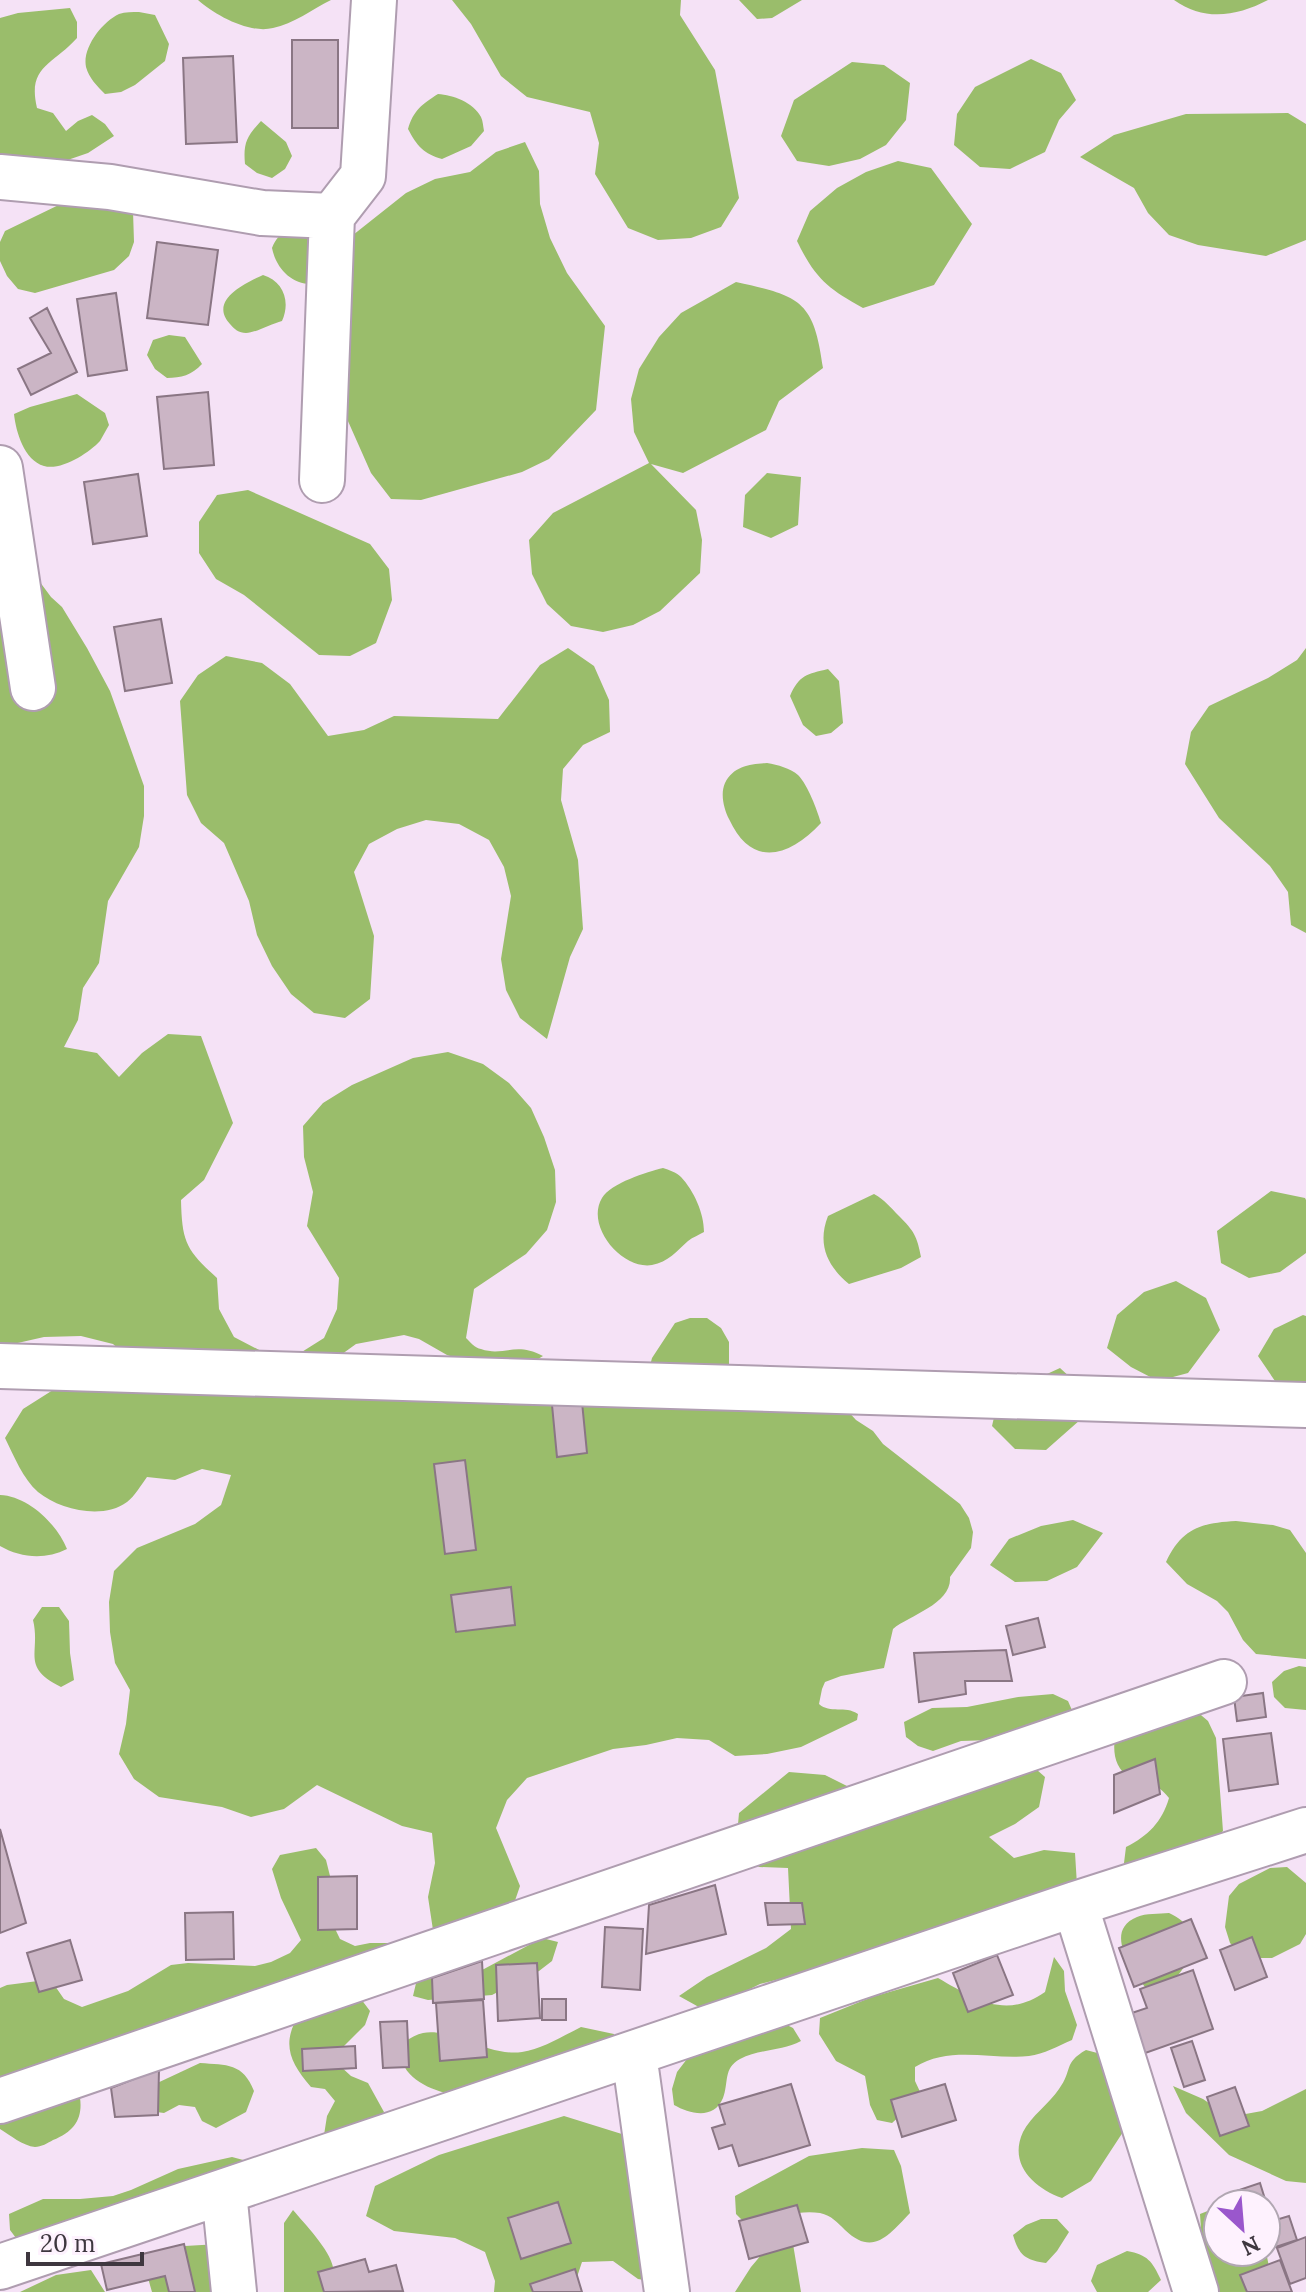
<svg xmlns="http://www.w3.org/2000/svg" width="1306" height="2292" font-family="Lora,serif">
  <rect width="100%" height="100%" fill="#f5e2f6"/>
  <path fill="#9abd6b" d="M198,0H331C313,9 293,24 273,28C249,34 215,15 198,0Z
    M452,0H681L680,15L715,70L739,198L721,227L691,238L658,240L628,228L595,174L599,143L590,112L527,97L501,76L471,24Z
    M739,0H802L772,18L757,19Z
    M1174,0H1268C1237,16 1205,22 1174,0Z
    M70,8L77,22V38C53,65 27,66 37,108L53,113L66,131L78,121L92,115L105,124L114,136L88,153L56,164L0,158V18L18,13Z
    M139,12L155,15L169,44L165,61L135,85L121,92L105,94C97,86 89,78 86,67C82,48 102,22 119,14C125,12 133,12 139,12Z
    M1031,59L1061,73L1076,100L1059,120L1045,152L1010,169L980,167L954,145L957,114L975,87Z
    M852,62L884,65L910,83L906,120L886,145L860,159L829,166L797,161L781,136L794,100Z
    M438,94C453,95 473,102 481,117C483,121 483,126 484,131L471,146L442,159C424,154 417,146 408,129C413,111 422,104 438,94Z
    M1288,113L1306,124V240L1266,256L1198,245L1169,235L1148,213L1134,188L1080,157L1114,135L1186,114Z
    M261,121L286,142L292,156L285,169L272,178L257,173L245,164C243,143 247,136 261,121Z
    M525,142L539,171L540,204L550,238L567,273L605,326L596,410L549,459L522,472L421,500L391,499L371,473L320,358L353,235L406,193L435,179L470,172L496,152Z
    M898,161L931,168L972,224L934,285L863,308C827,288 815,278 797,241L810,211L837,188L866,172Z
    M69,200L133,211L134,242L129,256L114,270L35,293L18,289L7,276L0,261V242L5,231Z
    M314,224L311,284C291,284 276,268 272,248C279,229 295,227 314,224Z
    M263,275C283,281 291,301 282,321C271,324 255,333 246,333C239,333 234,329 230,324C208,300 246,283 263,275Z
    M736,282C800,296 814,300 823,368L779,401L766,430L683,473L651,464L696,510L702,540L700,573L660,611L633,625L603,632L571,626L547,604L532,574L529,540L553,513L649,463L634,432L631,399L639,369L659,337L681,313Z
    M169,335L185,337L202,364C192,375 181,378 167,378L155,369L147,355L153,340Z
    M77,394L105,413L109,425C106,430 103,436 100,441C89,453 61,471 44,466C24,460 16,432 14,414L30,407Z
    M767,473L801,477L798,525L771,538L743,527L745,495Z
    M248,490L370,544L389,569L392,600L376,643L350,656L319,655L244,595L216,579L199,553V522L217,495Z
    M0,542L31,570L51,597L62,607L87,648L110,691L144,786V816L139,847L108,901L99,963L83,988L78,1020L64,1047L97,1053L119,1077L142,1053L168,1034L201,1036L233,1123L204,1180L181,1200C182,1242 186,1250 217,1278L219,1309L234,1337L263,1352L297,1355L324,1338L337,1309L339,1278L307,1226L313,1192L304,1157L303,1126L323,1103L352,1085L413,1058L448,1052L483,1064L509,1083L531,1108L544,1137L555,1170L556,1202L547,1230L526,1254L474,1289L466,1338C470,1342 475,1348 481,1349C504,1357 515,1341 543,1356L530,1364L481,1366L447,1355L419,1339L404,1335L356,1344L331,1362L647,1377L652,1358L675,1323L690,1318H707L721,1328L729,1342V1372L845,1408L856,1420L873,1431L883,1444L960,1504L969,1518L973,1532L971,1548L950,1577C952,1604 910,1615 893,1629L884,1668L841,1676L825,1682L822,1689L819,1704C830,1714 845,1705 858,1714L857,1720L801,1747L767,1754L735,1756L709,1740L677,1738L646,1745L613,1749L527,1778L507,1800L496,1828L520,1886L509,1918L433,1930L428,1897L435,1863L432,1833L402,1826L317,1785L284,1809L251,1817L222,1807L159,1797L134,1779L119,1754L126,1724L130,1690L115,1663L110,1632L109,1602L114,1571L137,1548L195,1524L221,1505L231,1475L202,1469L175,1480L147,1477C141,1485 135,1496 127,1502C103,1520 60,1510 38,1492C23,1479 14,1456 5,1438L23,1409L53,1390L83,1375L145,1371L113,1344L81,1336L44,1337L0,1347Z
    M568,648L594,666L609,700L610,732L583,745L563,769L561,800L578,860L583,929L570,957L547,1039L520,1018L506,990L501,959L511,896L504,867L489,840L459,824L426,820L397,829L369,844L354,872L374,936L370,999L345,1018L314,1013L291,994L272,966L257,935L249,901L224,843L201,823L187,795L180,701L198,675L226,656L262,663L290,684L328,736L364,730L394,716L498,719L540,665Z
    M1306,648V933L1291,925L1288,892L1270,866L1219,818L1185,764L1191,732L1209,706L1268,678L1297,660Z
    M828,669L839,681L843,723L831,733L816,736L803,725L790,696C799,675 807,674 828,669Z
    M767,763C778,765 790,768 798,775C808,785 817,810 821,823C789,857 752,869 729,819C724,809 720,794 725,783C733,766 751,764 767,763Z
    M663,1168C669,1170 676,1172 681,1177C694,1191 704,1213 704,1232C699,1235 693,1237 688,1241C677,1251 668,1262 652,1265C622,1270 585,1226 602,1198C611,1183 647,1172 663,1168Z
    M1271,1191L1305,1198L1306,1200V1253L1280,1272L1249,1278L1221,1263L1217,1231Z
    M874,1194C885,1200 890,1207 899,1216C914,1231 917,1236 921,1257L901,1268L849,1284C827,1266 817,1244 828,1216Z
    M1176,1281L1206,1298L1220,1330L1188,1373L1158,1381L1131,1367L1107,1348L1117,1315L1144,1292Z
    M1303,1315L1306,1316V1399H1303L1275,1381L1258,1356L1274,1329Z
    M1060,1368L1084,1390L1080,1420L1046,1450L1015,1449L992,1426L999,1396Z
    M0,1495C28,1496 57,1524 67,1549C45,1560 21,1558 0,1546Z
    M1073,1520L1103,1533L1077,1567L1047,1581L1015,1582L990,1565L1009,1539L1041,1526Z
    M1236,1521L1273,1525L1290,1530L1306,1553V1659L1256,1654L1243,1640L1228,1612L1217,1601L1187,1584L1166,1562C1182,1528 1201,1523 1236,1521Z
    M42,1607H59L69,1621L70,1653L74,1680L61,1687C20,1667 41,1653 33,1620Z
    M1299,1666L1306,1667V1710L1285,1708L1274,1697L1272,1682L1284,1671Z
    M1053,1694L1068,1701L1074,1715L992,1740L961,1741L933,1751L918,1746L906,1737L904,1722L932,1708L967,1707L1018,1697Z
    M1195,1710L1208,1721L1216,1738L1223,1831L1211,1843L1139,1868L1124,1863L1126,1847C1148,1836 1162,1822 1169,1798C1153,1778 1147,1788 1130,1778C1114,1768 1112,1750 1116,1733Z
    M1020,1755L1045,1777L1039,1807L1015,1824L989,1837L1014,1858L1044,1850L1075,1853L1077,1885L851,1961L760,1984L706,2011L679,1996L707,1977L766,1948L791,1929L788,1868L759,1867L736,1847L739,1813L789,1772L825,1775L855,1790Z
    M316,1848L326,1860L330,1876L325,1908L340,1939L355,1946L370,1943H387L401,1950L78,2088C85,2114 78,2130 53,2140C48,2143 41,2147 35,2147C23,2146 10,2135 0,2129V1988L7,1985L38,1981L55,1986L64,1999L82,2007L128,1991L171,1965L188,1963L255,1966L271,1962L290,1953L301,1940L281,1898L272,1869L280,1855Z
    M1287,1867L1306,1883V1934L1300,1944L1272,1958H1257L1242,1955L1230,1943L1225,1927L1229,1896L1239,1884L1270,1868Z
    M1169,1913C1189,1922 1190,1931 1194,1951C1178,1976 1177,1985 1145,1987C1132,1969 1103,1931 1137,1917C1146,1913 1159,1914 1169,1913Z
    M542,1938L558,1942L552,1961L539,1971L492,1995L428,2000L413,1996L417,1979L434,1972L467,1975L484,1969Z
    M1054,1957L1064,1971L1065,1991L1077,2025L1072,2040C1058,2046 1044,2054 1029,2056C991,2060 950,2045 915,2067V2081L922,2096L892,2123L877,2120L870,2105L865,2076L836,2061L819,2034L820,2018L872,1997L938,1978C975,1999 1005,2020 1045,1992Z
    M361,1999L370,2011L365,2025L342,2048L339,2065L351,2076L368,2083L384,2112L374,2136L324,2135L327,2116L335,2101L325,2089L311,2087C289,2061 281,2043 300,2013Z
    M779,2021L793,2028L801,2041C782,2051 759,2049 740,2059C723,2068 729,2083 723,2098C714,2120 690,2114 674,2105L672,2089L677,2072L687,2059L716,2037Z
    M581,2027L614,2034L615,2043L451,2094C432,2091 400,2077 402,2054C402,2049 404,2045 405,2041C411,2038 417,2034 423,2033C450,2027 488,2057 522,2052C542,2049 563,2036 581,2027Z
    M1086,2050L1120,2059L1134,2121L1123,2132L1091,2181L1062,2198C1034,2188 1008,2164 1023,2132C1031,2116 1049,2104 1059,2089C1073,2070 1063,2063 1086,2050Z
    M200,2063C227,2065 243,2063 254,2091L246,2112L216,2128L202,2121L195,2107L179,2105L164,2113L149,2111L153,2085Z
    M1173,2086L1203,2099L1229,2117L1262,2111L1306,2089V2183L1286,2181L1229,2155L1186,2113Z
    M564,2116L625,2135L669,2284L638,2279L613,2261L582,2262L572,2292H494L495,2281L485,2252L455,2238L394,2231L366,2216L375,2186L439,2155Z
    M862,2148L894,2150L901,2166L910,2213C889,2235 873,2257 845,2230C837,2222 832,2216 820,2213C797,2209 769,2220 747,2225L736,2214L735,2196L809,2156Z
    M232,2157L247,2161L19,2242L10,2230L9,2214L43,2199H80L113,2196L131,2190L178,2169Z
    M1218,2207V2252H1266L1273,2286L1280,2292H1217L1204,2275L1200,2214Z
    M293,2210C304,2223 330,2250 333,2267C335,2275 332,2285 329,2292H284V2223Z
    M1041,2219H1057L1069,2232L1057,2251L1046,2263C1025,2260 1019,2255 1013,2235L1026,2225Z
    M219,2244L243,2292H152L148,2278L172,2254L185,2246Z
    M793,2244L801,2292H735L751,2267L762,2254Z
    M1127,2251C1148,2255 1152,2261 1161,2280L1148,2292H1097L1091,2281L1097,2265Z
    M91,2270L105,2292H20L56,2275Z"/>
  <path fill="#cbb5c5" stroke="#8a7684" stroke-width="2" d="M292,40H338V128H292Z
    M233,56L237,142L186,144L183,58Z
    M157,242L218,250L208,325L147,318Z
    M116,293L127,370L88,376L77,299Z
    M47,308L77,372L31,395L18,369L51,353L30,318Z
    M208,392L214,465L164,469L157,397Z
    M138,474L147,536L93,544L84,482Z
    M161,619L172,683L125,691L114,627Z
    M582,1402L587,1453L557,1457L552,1405Z
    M465,1460L476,1550L445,1554L434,1464Z
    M511,1587L515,1625L456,1632L451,1595Z
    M1038,1618L1045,1647L1013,1655L1006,1626Z
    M1006,1650L1012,1681H965L966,1694L919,1702L914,1653Z
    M1263,1693L1266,1717L1237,1721L1234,1697Z
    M1271,1733L1278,1784L1229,1791L1223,1739Z
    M1155,1759L1160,1794L1114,1813V1775Z
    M0,1829L26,1923L0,1933Z
    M357,1876V1929L318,1930V1877Z
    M715,1885L726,1934L646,1954L649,1905Z
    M765,1903H802L805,1924L768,1925Z
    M233,1912L234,1959L186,1960L185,1913Z
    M1191,1919L1207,1958L1134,1987L1119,1948Z
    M605,1927L643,1929L640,1990L602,1987Z
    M1252,1937L1267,1977L1235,1990L1220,1950Z
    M70,1940L82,1980L39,1992L27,1953Z
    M997,1955L1013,1995L968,2012L953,1973Z
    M482,1961L484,1999L433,2003L432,1978Z
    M537,1963L540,2018L498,2021L496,1965Z
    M1193,1970L1213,2029L1134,2057L1120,2017L1147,2008L1140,1989Z
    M542,1999H566V2020H542Z
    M483,2000L487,2057L440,2061L436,2003Z
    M407,2021L409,2067L383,2068L380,2022Z
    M1192,2041L1205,2080L1184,2087L1171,2048Z
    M355,2046L356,2068L303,2071L302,2049Z
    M159,2069L158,2115L115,2117L111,2088Z
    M791,2084L810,2145L739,2166L732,2145L719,2149L712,2128L725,2124L719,2105Z
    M945,2084L956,2120L902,2137L891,2100Z
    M1235,2087L1249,2126L1220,2136L1207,2097Z
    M1260,2183L1269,2212L1266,2213V2204H1234L1230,2193Z
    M558,2202L571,2243L521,2259L508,2218Z
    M797,2205L808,2242L749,2259L739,2221Z
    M1289,2216L1297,2240L1266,2250V2223Z
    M1306,2237V2278L1290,2284L1277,2248Z
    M184,2244L195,2292H169L165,2276L107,2290L101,2264Z
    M365,2259L369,2272L396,2265L403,2291L324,2292L318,2272Z
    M1280,2260L1292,2292H1247L1240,2275Z
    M575,2269L582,2292H533L530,2284Z"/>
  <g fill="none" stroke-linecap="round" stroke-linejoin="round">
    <defs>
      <path id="minor" d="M0,177L110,187L262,213L332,216L363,176L374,0
        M0,468L33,688
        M322,480L332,216
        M0,1366L1306,1405
        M1075,1904L1196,2292
        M634,2054L667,2292
        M0,2101L1224,1682
        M224,2192L234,2292
        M0,2267L1075,1904L1306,1830"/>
    </defs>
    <use href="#minor" stroke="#af9db0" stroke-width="48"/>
    <use href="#minor" stroke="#fff" stroke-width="44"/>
  </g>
  <g transform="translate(1242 2228) rotate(154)"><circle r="38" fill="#fef2fe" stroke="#b1a7b2" stroke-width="2"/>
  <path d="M0-6L14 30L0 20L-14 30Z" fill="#9a57cc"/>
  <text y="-12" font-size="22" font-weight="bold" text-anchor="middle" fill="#3e373f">N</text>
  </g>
  <path d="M28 2252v12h114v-12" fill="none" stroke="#3e373f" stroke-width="4"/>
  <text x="40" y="2252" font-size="24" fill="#3e373f" stroke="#fef2fe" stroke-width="6" paint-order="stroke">20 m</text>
</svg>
